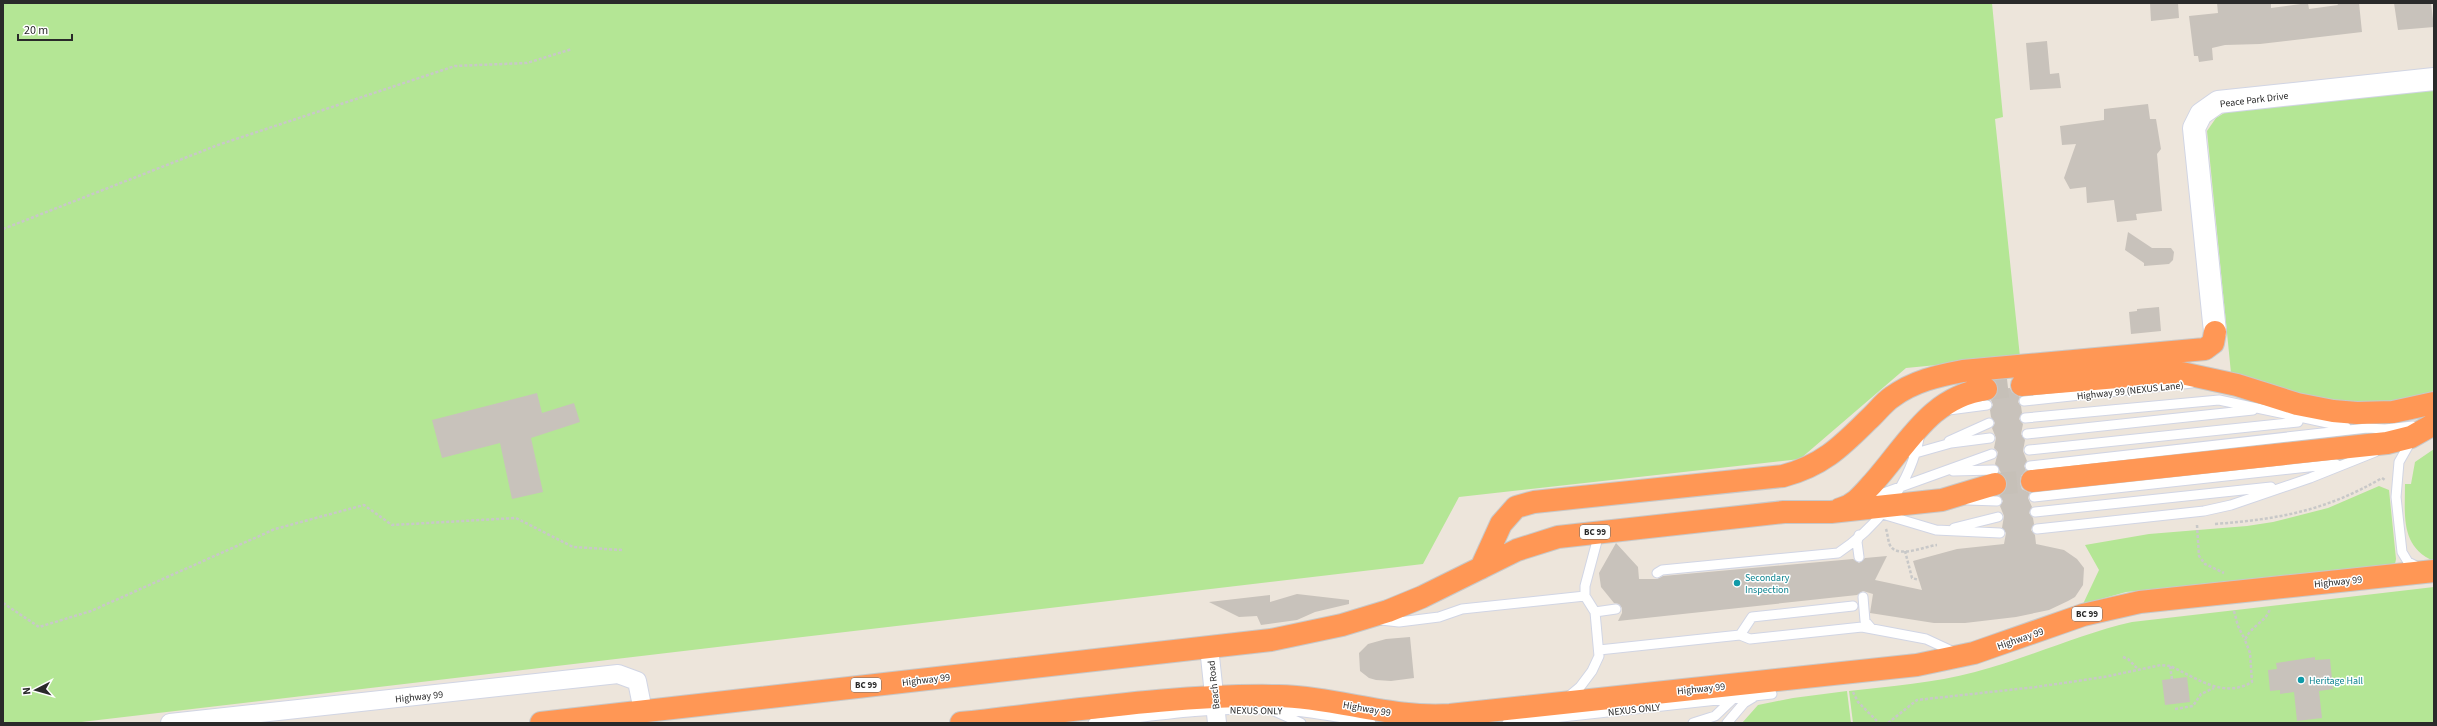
<svg xmlns="http://www.w3.org/2000/svg" width="2437" height="726" font-family="'Source Sans 3',sans-serif">
  <rect width="100%" height="100%" fill="#ede5db"/>
  <path fill="#b4e695" d="M3,3H1992L2003,117L1995,119L2020,357L1906,368L1800,459L1459,497L1423,564L73,723H3Z
    M2434,90V396L2400,405L2322,403L2231,373L2207,131L2216,118L2226,112Z
    M2434,449V561C2400,547 2405,515 2405,484H2411L2415,462Z
    M2379,486L2389,490L2396,559L2395,564L2390,567L2126,592L2083,604L2099,570L2085,545L2149,534L2247,526L2273,522L2328,508Z
    M2434,587V723H1853L1849,691C1891,686 1934,683 1975,672C2029,658 2079,634 2132,622Z
    M1847,691L1851,723H1742L1758,705L1793,698Z"/>
  <path fill="#c8c2bb" d="M2150,3H2178L2179,18L2151,21Z
    M2217,3H2271V8L2308,3L2309,9L2338,5L2337,3H2359L2362,32L2260,44L2225,45L2212,48L2213,60L2199,62L2198,56H2194L2189,16L2218,13Z
    M2394,3H2431L2434,27L2398,30Z
    M2047,41L2050,74L2059,73L2061,88L2030,90L2026,43Z
    M2148,104L2150,119H2156L2161,149L2157,154L2162,211L2136,214L2137,220L2117,222L2114,200L2087,203L2086,187L2070,189L2064,178L2076,144L2062,145L2060,126L2104,120V109Z
    M2128,232L2152,248H2171L2174,252L2173,260L2169,264L2144,266V263L2125,250Z
    M2159,307L2161,331L2131,334L2129,312L2137,311V309Z
    M2010,388L2012,392L2020,397L2018,402L2021,406L2022,413L2019,419L2023,424L2021,434L2025,440L2023,451L2027,461L2024,466L2026,470L2021,476L2020,483L2022,489L2030,493L2028,498L2032,507L2029,513L2033,518L2034,524L2031,530L2035,535L2036,544L2064,550L2077,559L2084,568L2083,585L2075,597L2068,601L2049,610L2016,617L1965,623H1934L1870,613L1873,594L1863,591L1857,595L1618,621L1622,613V608L1619,604L1614,603L1601,587L1599,573L1616,543L1638,567L1639,579H1657L1663,576L1853,559L1859,563L1865,558L1887,556L1875,580L1922,590L1913,561L1957,549L2004,544L2006,533L2002,528L2004,516L2000,506L2003,501L1999,496L2007,487V481L1995,464L1998,452L1994,448L1996,438L1992,428L1995,423L1991,417L1990,410L1993,405L1991,400L1995,398L1998,389Z
    M537,393L542,413L574,403L580,422L531,438L543,492L512,499L500,443L442,458L432,420Z
    M1297,594L1349,600V604L1315,612L1297,620L1261,625L1257,616L1239,617L1209,602L1270,595V602Z
    M1410,637L1414,678L1391,681L1376,680L1369,678L1360,671L1359,653L1368,644L1386,639Z
    M2315,657V660L2330,659L2333,689L2319,691L2322,718L2297,721L2294,692L2280,694V690L2270,691L2268,670L2277,669L2276,663Z
    M2187,677L2190,702L2165,705L2162,680Z"/>
  <g fill="none" stroke-linecap="round" stroke-linejoin="round">
    <path stroke="#c6c0b8" stroke-width="22" stroke-dasharray="22 11" stroke-linecap="butt" d="M1986,389L2022,385
      M1995,484L2032,481"/>
    <defs>
      <path id="lane" d="M2024,401L2192,383
        M1949,410L1987,405
        M2025,418L2219,400L2346,427
        M2027,434L2253,410
        M1949,441L1989,423
        M2411,441L2399,462L2396,497L2402,552L2408,562L2420,568
        M2029,450L2298,422
        M1912,454L1951,443L1990,438
        M2030,466L2367,428L2385,429L2413,426
        M1953,471L1994,470
        M2034,497L2336,464
        M1867,499L1992,454
        M1967,500L1997,501
        M2035,512L2271,487
        M1879,513L1936,530L2000,533
        M1954,528L1998,517
        M2037,529L2204,511L2231,505L2310,478L2375,452
        M1859,557L1857,542L1859,535
        M1657,573L1662,570L1838,553C1879,526 1911,483 1920,434
        M1863,597L1865,621L1871,628
        M1595,612L1616,609
        M1381,620L1399,622L1439,617L1462,609L1585,596
        M1740,635L1752,617L1853,606
        M1599,650L1740,635L1750,639L1862,627L1926,639L1954,652
        M1568,697L1580,687L1592,671L1599,656L1595,612L1585,596V586L1597,541L1601,535
        M1274,711L1301,723
        M1093,723C1148,717 1203,708 1258,709C1296,709 1333,716 1371,723
        M1507,723L1772,694
        M1693,723L1715,716L1736,696
        M1727,723L1744,703L1754,697"/>
      <path id="street" d="M1209,647L1217,723
        M170,723L618,674L637,681L643,711"/>
      <path id="secondary" d="M2215,332L2194,128L2201,114L2218,102L2434,79"/>
      <path id="highway" d="M2022,385L2177,372L2237,385L2297,404L2333,411L2357,413L2393,412L2434,403
        M2032,481L2387,443L2411,437L2434,424
        M1840,509C1855,505 1863,494 1873,483C1908,444 1930,397 1986,389
        M1481,568L1501,524L1516,507L1534,502L1783,476C1821,466 1840,448 1868,420C1876,413 1883,403 1892,397C1914,381 1937,376 1963,371L2205,349L2213,343L2215,332
        M541,723L1271,640L1342,625L1388,611L1422,597L1517,550L1558,537L1784,512H1831L1942,500L1995,484
        M961,723C1066,712 1173,694 1278,696C1336,697 1391,719 1450,715L1917,665L1974,653L2083,615L2140,602L2434,571"/>
    </defs>
    <use href="#lane" stroke="#d1d5e4" stroke-width="11"/>
    <use href="#street" stroke="#d1d5e4" stroke-width="20"/>
    <use href="#secondary" stroke="#d1d5e4" stroke-width="24"/>
    <use href="#highway" stroke="#c8c8c8" stroke-width="24"/>
    <path stroke="#c8c8c8" stroke-width="2.5" stroke-dasharray="3 2" stroke-linecap="butt" d="M3,229L218,145L455,66L527,63L572,49
      M2215,524C2279,519 2325,511 2382,478L2385,480
      M2197,525L2199,556L2205,564L2224,573
      M1886,529C1888,535 1888,543 1891,547C1900,558 1926,546 1937,545
      M1905,551L1912,578L1919,580
      M3,603L39,627L91,611L275,529L364,505L392,525L516,518L573,547L622,550
      M2234,611L2238,626L2245,640
      M2123,657L2128,659L2137,668
      M2172,679L2170,666C2197,678 2223,699 2252,682L2250,653L2245,640C2251,625 2267,622 2270,608
      M1853,692L1858,702L1879,723
      M2175,709L2193,706L2201,694L2214,688
      M1888,723L1917,700L2036,687L2104,677L2161,665L2170,666"/>
    <use href="#lane" stroke="#fff" stroke-width="9"/>
    <use href="#street" stroke="#fff" stroke-width="18"/>
    <use href="#secondary" stroke="#fff" stroke-width="22"/>
    <use href="#highway" stroke="#ff9755" stroke-width="22"/>
  </g>
  <g fill="#0f9aa8" stroke="#fff" stroke-width="1.5">
    <circle cx="1737" cy="583" r="4"/>
    <circle cx="2301" cy="680" r="4"/>
  </g>
  <g text-anchor="middle" stroke-width="3" stroke-linejoin="round" paint-order="stroke">
    <g fill="#fff" stroke="#6a6a6a" stroke-width="1">
      <rect x="1580" y="525" width="30" height="14" rx="3"/>
      <rect x="2072" y="607" width="30" height="14" rx="3"/>
      <rect x="851" y="678" width="30" height="14" rx="3"/>
    </g>
    <g font-size="9" font-weight="bold" fill="#2a2a2a">
      <text x="1595" y="535">BC 99</text>
      <text x="2087" y="617">BC 99</text>
      <text x="866" y="688">BC 99</text>
    </g>
    <g font-size="10" fill="#2a2a2a" stroke="#fff">
      <text transform="translate(2254 99) rotate(-7)" y="4">Peace Park Drive</text>
      <text transform="translate(2130 390) rotate(-6)" y="4">Highway 99 (NEXUS Lane)</text>
      <text transform="translate(2338 581) rotate(-6)" y="4">Highway 99</text>
      <text transform="translate(2020 638) rotate(-19)" y="4">Highway 99</text>
      <text transform="translate(926 679) rotate(-7)" y="4">Highway 99</text>
      <text transform="translate(1213 685) rotate(-96)" y="4">Beach Road</text>
      <text transform="translate(1701 688) rotate(-6)" y="4">Highway 99</text>
      <text transform="translate(419 696) rotate(-6)" y="4">Highway 99</text>
      <text transform="translate(1367 708) rotate(10)" y="4">Highway 99</text>
      <text transform="translate(1634 709) rotate(-6)" y="4">NEXUS ONLY</text>
      <text transform="translate(1256 710) rotate(1)" y="4">NEXUS ONLY</text>
    </g>
    <g font-size="10" fill="#0d838f" stroke="#fff" text-anchor="start">
      <text x="1745" y="581">Secondary<tspan x="1745" dy="12">Inspection</tspan></text>
      <text x="2309" y="684">Heritage Hall</text>
    </g>
  </g>
  <rect width="2437" height="726" fill="none" stroke="#2a2a2a" stroke-width="8"/>
  <g transform="translate(36 690) rotate(264)" stroke="#ffffff" stroke-width="3" paint-order="stroke">
  <path d="M0-3L7 15L0 10L-7 15Z" fill="#2a2a2a"/>
  <text y="-6" font-size="11" font-weight="bold" text-anchor="middle" fill="#2a2a2a">N</text>
  </g>
  <path d="M18 34v6h54v-6" fill="none" stroke="#2a2a2a" stroke-width="2"/>
  <text x="24" y="34" font-size="12" fill="#2a2a2a" stroke="#ffffff" stroke-width="3" paint-order="stroke">20 m</text>
</svg>
